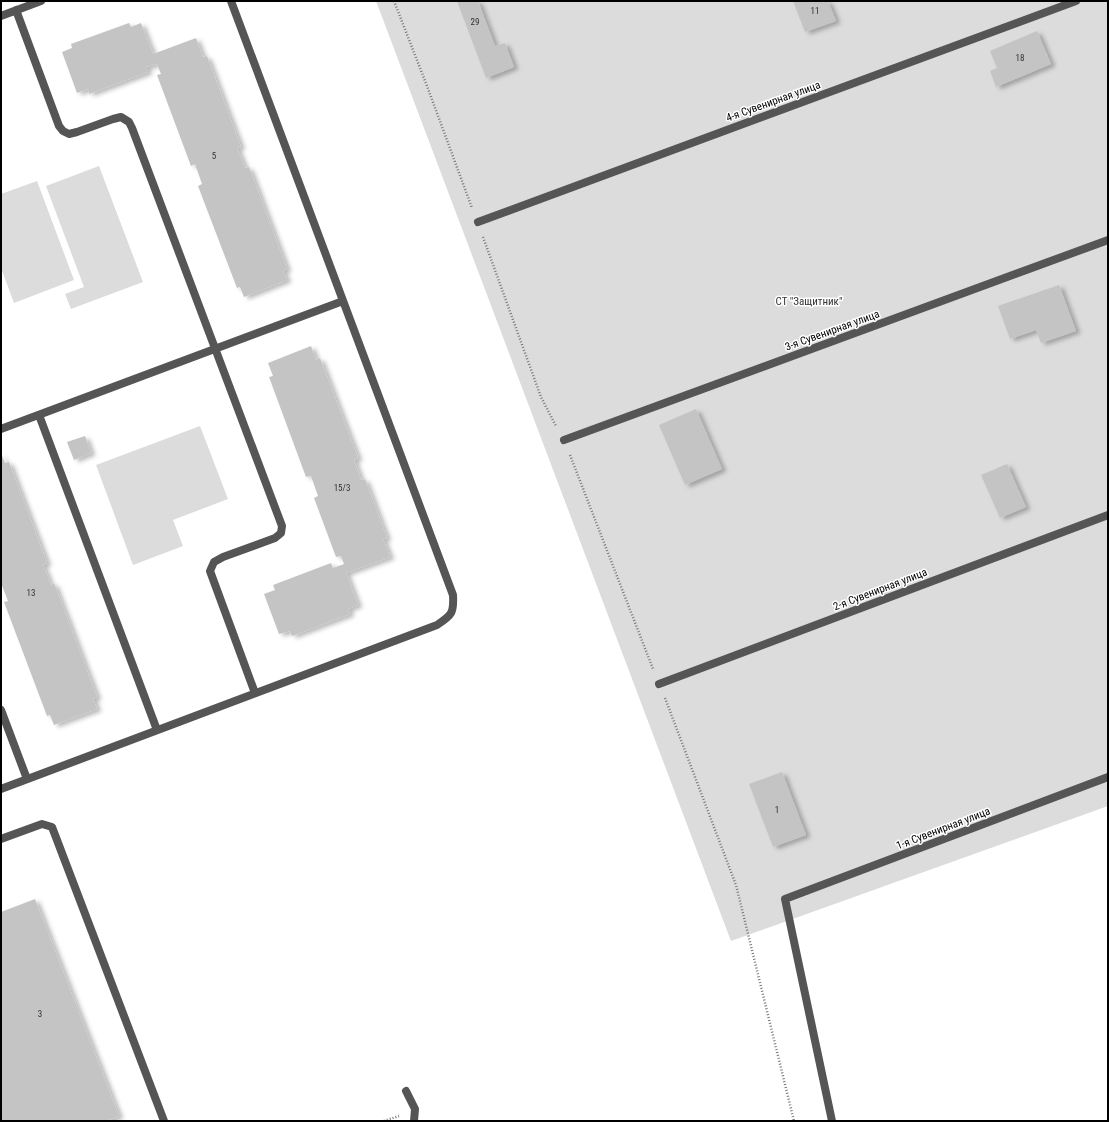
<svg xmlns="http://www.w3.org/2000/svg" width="1109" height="1122" font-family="'Roboto Condensed',sans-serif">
  <defs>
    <filter id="shadow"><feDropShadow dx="4.5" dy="2.5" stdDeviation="2" flood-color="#0004"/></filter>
  </defs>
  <rect width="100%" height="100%" fill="#fff"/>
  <path fill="#dcdcdc" d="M376,1H1108V806L731,941Z
    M99,166L143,282L71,309L65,294L84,287L46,186Z
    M37,181L74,280L14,303L1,268V194Z
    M200,426L228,499L173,520L183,546L133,565L96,465Z"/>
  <path fill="#c4c4c4" filter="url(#shadow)" d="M457,1H478L495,46L505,43L514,67L486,78Z
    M793,1H828L836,21L805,32Z
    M129,23L131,27L141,23L153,54L196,38L203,57L207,56L241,147L237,148L245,168L249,167L287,269L283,271L287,280L244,297L240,287L237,288L198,186L202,184L195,164L191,166L157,75L161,74L157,64L146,67L148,72L89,94L88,89L77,93L62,52L72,48L71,44Z
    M1037,31L1051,64L996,87L990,71L997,68L990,51Z
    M1059,285L1076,331L1041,343L1036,330L1010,339L998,306Z
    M311,346L316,360L320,358L358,458L354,460L361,480L365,479L387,538L383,539L390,557L346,573L358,605L348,609L350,614L292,636L290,631L279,634L264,594L275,590L273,585L331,563L333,568L344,564L341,556L336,557L314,498L318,496L311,476L306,477L269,377L273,376L268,363Z
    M696,409L722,469L685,485L659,425Z
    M85,436L91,453L74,460L67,442Z
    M1,453L5,463L9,462L47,563L43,565L51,585L54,583L97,697L93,699L97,709L54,725L50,715L47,716L4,602L8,601L1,583Z
    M1007,464L1026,507L1000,518L981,475Z
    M782,772L806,835L773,847L749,784Z
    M35,899L119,1116L106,1121H1V912Z"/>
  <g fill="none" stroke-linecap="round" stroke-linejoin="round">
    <path stroke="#777" stroke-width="2.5" stroke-dasharray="1 2" stroke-linecap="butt" d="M394,1L427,86L472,208
      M483,237L541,397L556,426
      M570,455L653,669
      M665,698L736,885L794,1121
      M384,1121L399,1116"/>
    <path stroke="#555" stroke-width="8" d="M16,10L59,126L63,131L69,134L77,132L113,119L121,117L129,122L132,128L282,526L281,533L275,538L223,557L214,562L210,571L255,693
      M1,16L41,1
      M478,222L1076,1
      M39,415L157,730
      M1,429L343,301
      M564,440L1108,240
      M659,684L1108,515
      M1,710L27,779
      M1,789L437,625C452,615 454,613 453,595L231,1
      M1,839L42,824L52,827L164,1121
      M406,1091L415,1109L414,1121
      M832,1121L785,899L1108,777"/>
  </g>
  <g text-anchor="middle" stroke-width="3" stroke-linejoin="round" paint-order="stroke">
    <g font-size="9" fill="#313131">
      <text x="815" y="14">11</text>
      <text x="475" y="25">29</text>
      <text x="1020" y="61">18</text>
      <text x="214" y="159">5</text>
      <text x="342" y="491">15/3</text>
      <text x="31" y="596">13</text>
      <text x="777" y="813">1</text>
      <text x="40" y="1017">3</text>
    </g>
    <g font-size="11" fill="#000" stroke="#fff">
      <text transform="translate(773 101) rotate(-20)" y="4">4-я Сувенирная улица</text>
      <text transform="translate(832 330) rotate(-20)" y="4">3-я Сувенирная улица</text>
      <text transform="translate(880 589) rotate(-21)" y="4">2-я Сувенирная улица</text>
      <text transform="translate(943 828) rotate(-21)" y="4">1-я Сувенирная улица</text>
    </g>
    <g font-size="11" fill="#333" stroke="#fff">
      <text x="809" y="305">СТ "Защитник"</text>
    </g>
  </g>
  <rect width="1109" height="1122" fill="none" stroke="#000000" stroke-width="4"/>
</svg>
